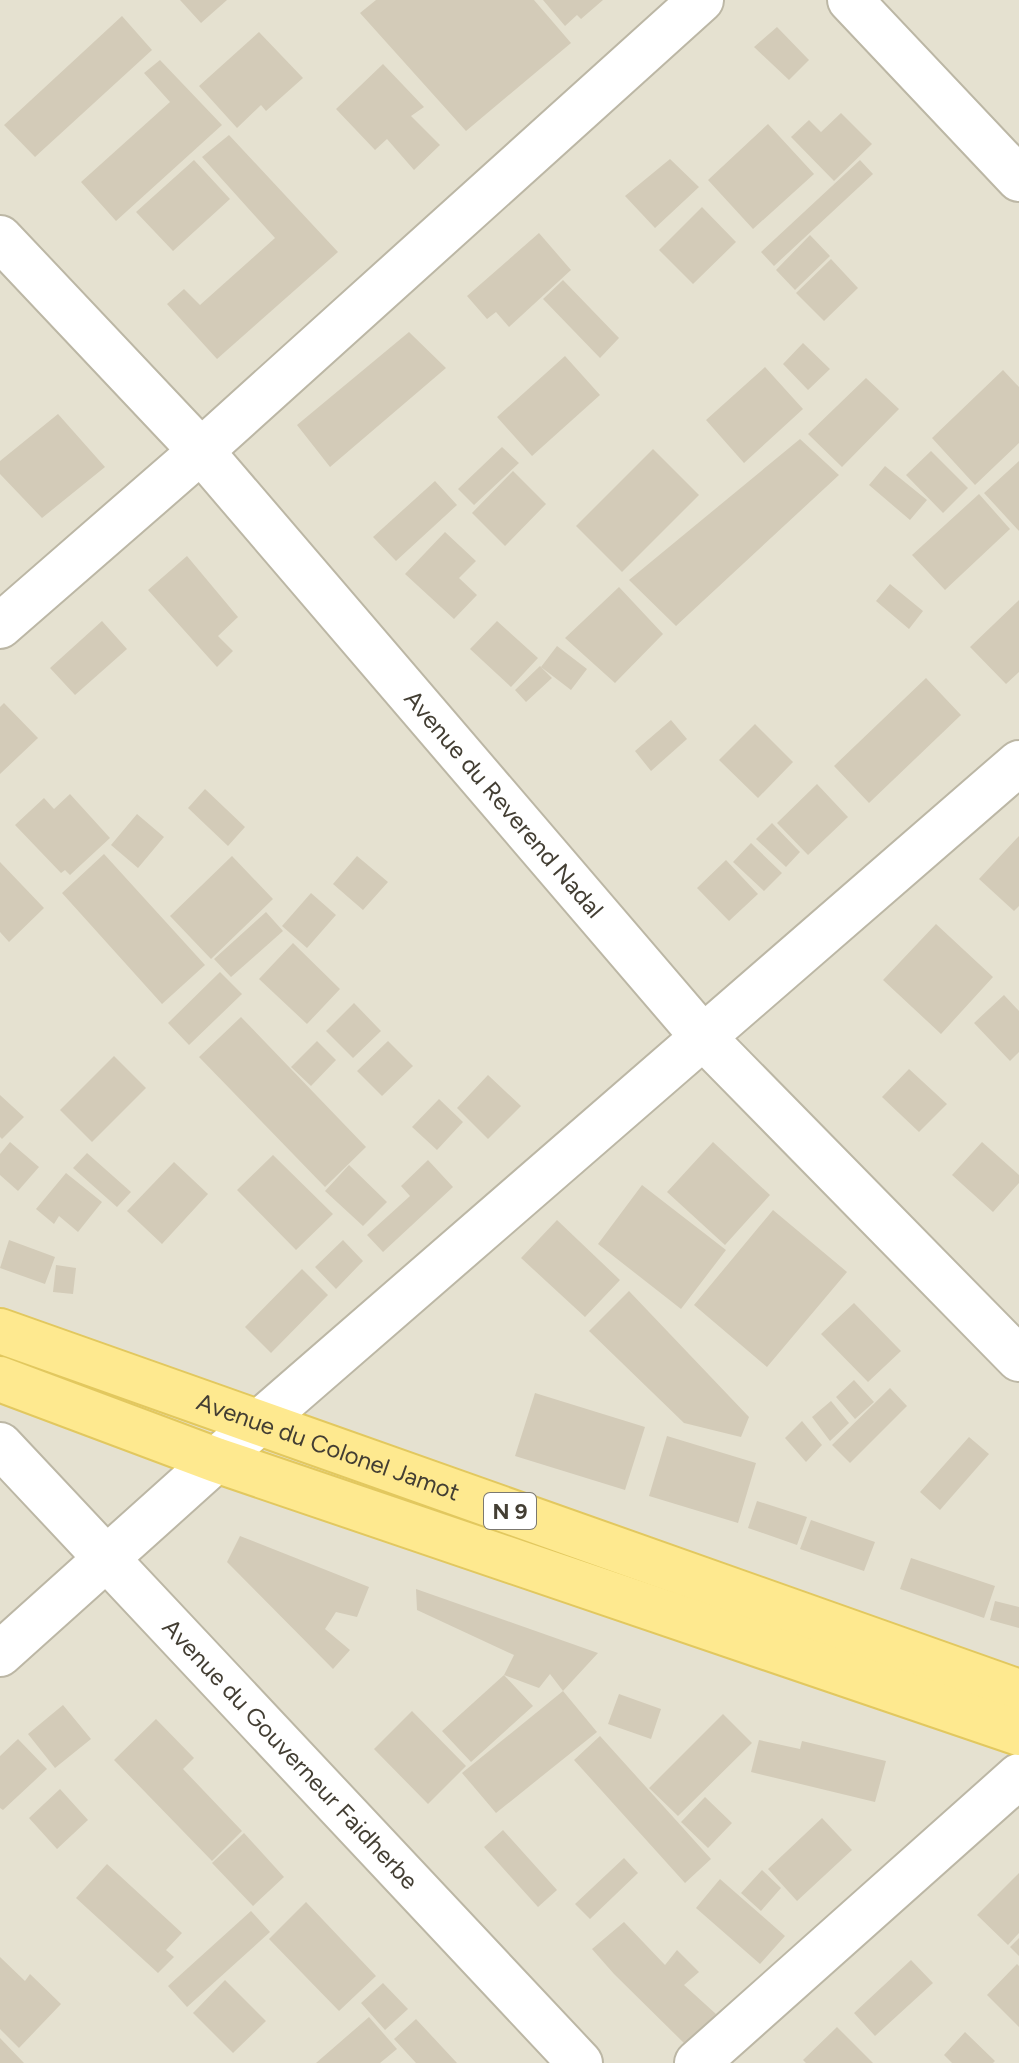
<svg xmlns="http://www.w3.org/2000/svg" width="1019" height="2063" font-family="Figtree,sans-serif">
  <rect width="100%" height="100%" fill="#f1eee2"/>
  <path fill="#e5e1d0" d="M0,0H1019V2063H0Z"/>
  <path fill="#d3cbb8" d="M180,0H227L201,23Z
    M376,0H534L571,43L466,131L360,13Z
    M543,0H603L581,19L577,15L565,26Z
    M122,16L152,50L35,157L4,125Z
    M777,27L809,60L789,80L754,47Z
    M259,32L303,78L266,111L261,105L237,128L199,86Z
    M160,60L222,125L116,221L81,182L170,102L144,73Z
    M383,64L424,107L411,116L440,145L414,170L387,139L375,150L336,109Z
    M841,113L872,144L834,181L791,137L809,120L821,132Z
    M768,124L814,174L753,229L708,180Z
    M229,135L338,252L217,359L167,304L184,289L200,305L275,238L202,157Z
    M670,159L699,187L655,228L625,196Z
    M194,160L230,199L173,251L136,212Z
    M860,160L873,174L774,266L761,252Z
    M702,207L736,242L693,284L659,250Z
    M539,233L571,270L509,327L496,312L487,319L467,296Z
    M810,235L830,256L795,290L776,270Z
    M831,259L858,288L824,321L796,293Z
    M563,280L619,338L600,358L543,299Z
    M409,332L446,368L330,467L297,425Z
    M803,343L830,369L808,390L783,364Z
    M565,356L600,395L532,456L497,417Z
    M765,367L803,409L744,463L706,420Z
    M1003,370L1019,387V443L975,485L932,438Z
    M866,378L899,409L842,467L808,434Z
    M58,414L105,467L42,518L0,474V461Z
    M800,439L839,475L676,626L629,580Z
    M502,447L519,463L474,505L458,489Z
    M653,449L699,495L622,572L576,526Z
    M931,451L968,488L943,513L906,475Z
    M1019,461V531L984,493Z
    M885,466L927,500L910,520L869,485Z
    M513,471L546,504L505,546L472,513Z
    M435,481L457,505L396,561L373,537Z
    M979,494L1010,529L945,590L912,555Z
    M445,532L476,561L459,578L477,595L454,619L405,574Z
    M187,556L238,617L218,636L233,651L217,667L148,590Z
    M890,584L923,611L909,629L876,601Z
    M619,587L663,634L615,683L565,638Z
    M1019,600V672L1006,684L970,647Z
    M102,621L127,649L75,695L50,668Z
    M497,621L538,658L511,687L470,649Z
    M557,646L587,669L571,690L541,667Z
    M540,666L552,678L526,702L515,690Z
    M926,678L961,715L869,803L834,766Z
    M4,703L38,738L0,774V707Z
    M671,720L687,739L651,771L635,751Z
    M755,724L793,762L758,798L719,760Z
    M817,784L848,817L808,855L777,823Z
    M205,789L245,827L228,846L188,808Z
    M70,794L110,838L70,875L65,870L61,873L15,825L44,798L54,809Z
    M137,814L164,837L138,868L111,845Z
    M772,823L800,852L786,867L756,839Z
    M1019,836V906L1014,911L979,879Z
    M751,843L782,873L764,891L733,862Z
    M104,854L205,965L162,1004L62,893Z
    M232,856L273,899L211,959L170,916Z
    M357,856L388,882L363,910L333,884Z
    M726,860L758,894L729,921L697,888Z
    M0,862L44,908L9,942L0,932Z
    M311,893L336,915L307,948L282,926Z
    M266,912L283,931L231,977L214,959Z
    M936,924L993,977L941,1034L883,980Z
    M293,943L340,989L307,1024L259,979Z
    M220,972L242,994L189,1045L168,1023Z
    M1004,995L1019,1011V1052L1010,1061L974,1023Z
    M354,1003L381,1031L353,1058L326,1031Z
    M241,1017L366,1147L325,1187L199,1057Z
    M317,1041L336,1060L311,1086L291,1067Z
    M388,1041L413,1066L382,1096L357,1071Z
    M114,1056L146,1088L92,1142L60,1110Z
    M909,1069L947,1104L919,1132L882,1097Z
    M488,1075L521,1106L488,1139L457,1108Z
    M0,1095L24,1117L2,1139L0,1137Z
    M439,1099L463,1122L437,1150L412,1127Z
    M10,1142L39,1167L18,1191L0,1175V1154Z
    M713,1142L770,1195L725,1245L667,1192Z
    M982,1142L1019,1175V1183L993,1212L952,1175Z
    M87,1153L131,1192L117,1207L73,1168Z
    M273,1155L333,1214L296,1250L237,1190Z
    M428,1160L453,1187L383,1252L367,1235L410,1196L401,1186Z
    M174,1162L208,1194L162,1244L127,1211Z
    M349,1165L387,1202L363,1226L325,1191Z
    M66,1173L102,1202L78,1232L59,1216L54,1224L36,1209Z
    M642,1185L726,1250L681,1309L598,1244Z
    M773,1210L847,1272L767,1367L694,1305Z
    M557,1220L620,1280L585,1317L521,1258Z
    M9,1240L55,1257L45,1284L0,1268Z
    M343,1240L363,1261L336,1289L315,1267Z
    M56,1265L76,1268L73,1294L53,1292Z
    M302,1269L328,1295L271,1353L245,1327Z
    M629,1291L749,1417L741,1437L684,1423L589,1331Z
    M854,1303L901,1351L868,1382L821,1334Z
    M854,1380L874,1402L855,1419L836,1397Z
    M890,1388L907,1406L850,1463L832,1445Z
    M535,1393L645,1427L625,1490L515,1456Z
    M831,1401L849,1423L830,1441L812,1417Z
    M802,1421L822,1445L806,1462L785,1438Z
    M667,1436L756,1463L738,1523L649,1496Z
    M969,1437L989,1454L940,1510L920,1492Z
    M757,1501L807,1517L797,1545L748,1528Z
    M811,1520L875,1542L864,1571L800,1549Z
    M240,1536L369,1587L357,1617L336,1612L325,1629L350,1650L333,1669L227,1562Z
    M911,1558L995,1586L984,1618L900,1589Z
    M416,1589L598,1653L563,1691L550,1674L539,1688L504,1675L533,1706L471,1762L442,1731L504,1675L514,1655L417,1610Z
    M995,1601L1019,1607V1628L990,1620Z
    M563,1691L597,1732L496,1813L462,1773Z
    M619,1694L661,1709L651,1739L608,1724Z
    M63,1705L91,1739L55,1768L28,1734Z
    M412,1711L466,1766L428,1804L374,1749Z
    M723,1714L752,1743L678,1816L649,1788Z
    M156,1719L194,1758L183,1769L242,1831L212,1861L114,1760Z
    M600,1736L711,1859L685,1883L574,1760Z
    M18,1739L47,1769L3,1810L0,1808V1756Z
    M759,1740L800,1749L802,1741L886,1761L875,1802L751,1772Z
    M60,1789L88,1820L57,1849L29,1818Z
    M705,1797L732,1823L708,1848L681,1822Z
    M822,1818L852,1850L797,1901L768,1869Z
    M503,1830L557,1890L538,1907L484,1847Z
    M244,1833L284,1877L253,1906L212,1863Z
    M624,1858L638,1873L590,1919L575,1904Z
    M107,1864L182,1933L166,1950L174,1957L158,1973L76,1898Z
    M762,1870L781,1888L761,1911L741,1893Z
    M1019,1873V1933L1008,1945L977,1915Z
    M720,1879L785,1936L760,1964L696,1908Z
    M306,1902L376,1976L339,2011L269,1939Z
    M251,1911L270,1932L187,2007L168,1986Z
    M624,1922L665,1965L677,1950L699,1972L684,1985L716,2014L687,2046L614,1974L592,1949Z
    M1019,1938V1956L1010,1947Z
    M0,1957L25,1981L30,1974L61,2004L19,2048L0,2029Z
    M911,1960L933,1983L875,2036L854,2013Z
    M1017,1964L1019,1966V2027L987,1995Z
    M225,1980L266,2021L233,2053L193,2013Z
    M383,1983L408,2009L385,2030L361,2003Z
    M369,2017L397,2049L380,2063H316Z
    M416,2019L457,2063H416L394,2039Z
    M837,2027L873,2063H806L803,2060Z
    M965,2032L995,2061L993,2063H952L944,2055Z
    M0,2038L24,2063H0Z"/>
  <g fill="none" stroke-linecap="round" stroke-linejoin="round">
    <defs>
      <g id="minor">
        <path d="M850,0L1019,179"/>
        <path id="s1" d="M0,238L201,451L703,1037L1019,1359"/>
        <path d="M0,626L201,451L701,0"/>
        <path id="s2" d="M0,1445L580,2063"/>
        <path d="M0,1654L216,1460L1019,763"/>
        <path d="M697,2063L1019,1776"/>
      </g>
      <g id="primary">
        <path id="s3" d="M0,1331L1019,1692"/>
        <path d="M0,1379L216,1460L1019,1733"/>
      </g>
    </defs>
    <use href="#minor" stroke="#bcb7a5" stroke-width="48"/>
    <use href="#primary" stroke="#e2c85f" stroke-width="48"/>
    <use href="#minor" stroke="#fff" stroke-width="44"/>
    <use href="#primary" stroke="#fee98f" stroke-width="44"/>
  </g>
  <g text-anchor="middle" stroke-width="7" stroke-linejoin="round" paint-order="stroke">
    <rect fill="#fff" stroke="#7b7870" stroke-width="2" x="484" y="1493" width="52" height="36" rx="6"/>
    <g font-size="22" font-weight="bold" fill="#433e33">
      <text x="510" y="1519">N 9</text>
    </g>
    <g font-size="24" fill="#433e33" stroke="#fff">
      <text dy="8" stroke="none"><textPath href="#s1" startOffset="758">Avenue du Reverend Nadal</textPath></text>
      <text dy="8" stroke="none"><textPath href="#s3" startOffset="348">Avenue du Colonel Jamot</textPath></text>
      <text dy="8" stroke="none"><textPath href="#s2" startOffset="424">Avenue du Gouverneur Faidherbe</textPath></text>
    </g>
  </g>
</svg>
